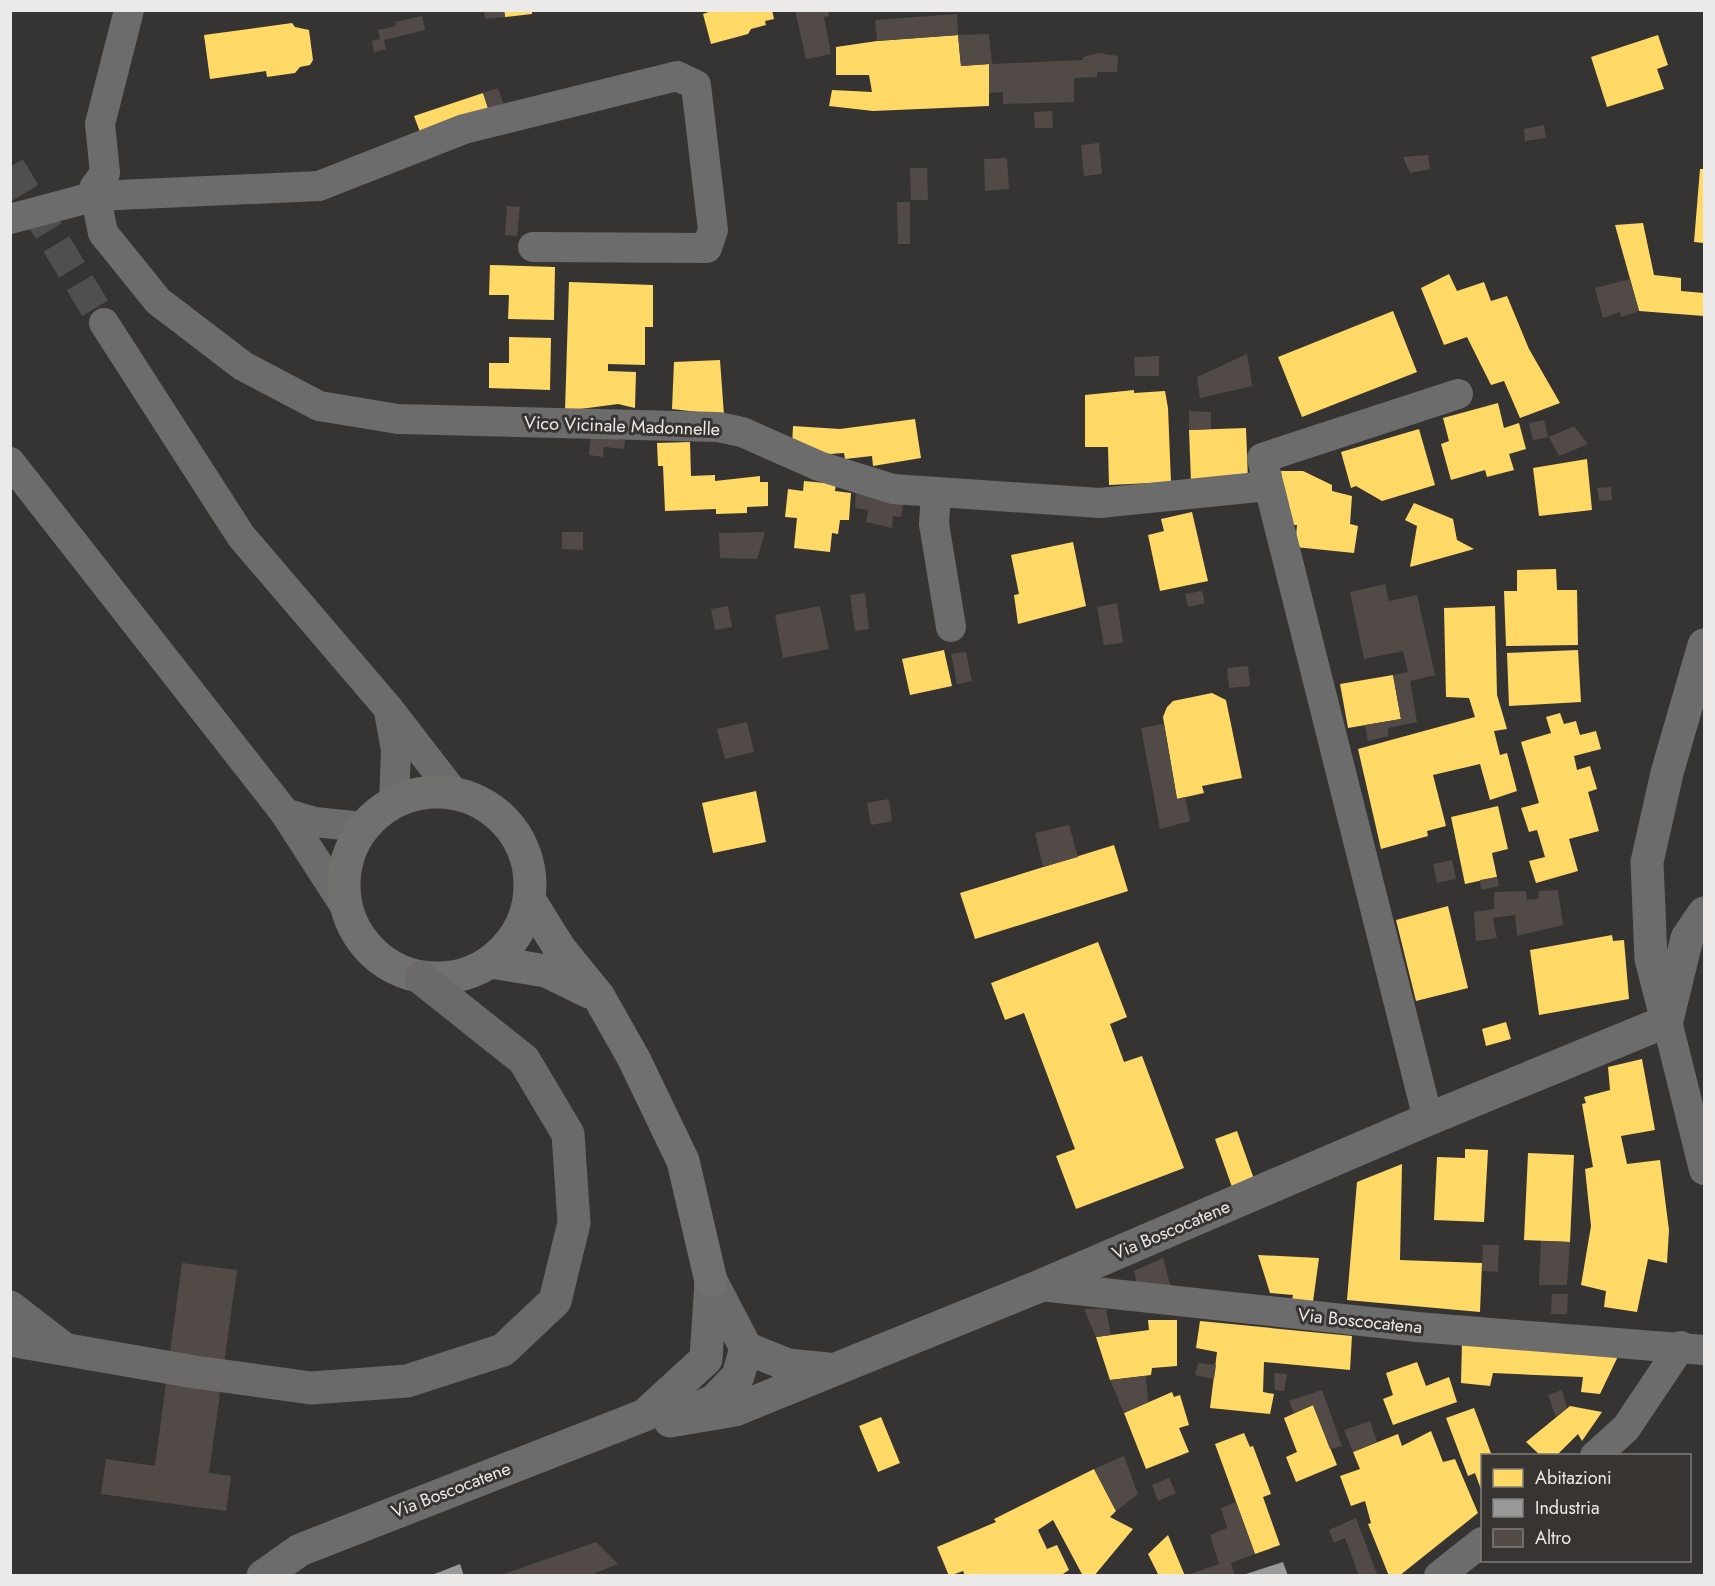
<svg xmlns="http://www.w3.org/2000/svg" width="1715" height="1586" font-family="Jost,sans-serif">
  <rect width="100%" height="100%" fill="#363432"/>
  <path fill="#ffd966" d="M504,10H532V14L505,17Z
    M714,10H772L774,19L765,21L766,25L751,29L748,34L711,44L703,14Z
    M292,23L295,27L309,30L313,60L310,65L300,67L295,73L267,77L266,71L210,79L204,35Z
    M958,35L961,66L989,64V106L873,111L829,106L832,90L872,92L869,75H836V47L877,41Z
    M1658,35L1668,65L1657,69L1664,89L1607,107L1591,57Z
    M483,93L491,117L423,140L414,116Z
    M1700,169H1704V243L1694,242Z
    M1643,223L1654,275L1681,278V291L1704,293V316L1639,311L1615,225Z
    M490,265L555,267L554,320L508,319L509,295H489Z
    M1449,274L1457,291L1484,282L1491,301L1507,296L1529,349L1560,403L1520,418L1504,381L1491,385L1467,337L1444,345L1421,288Z
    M569,282L653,285V327H645V365L608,364V371L636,372L635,408L618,404L565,411Z
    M1393,311L1417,372L1302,417L1278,357Z
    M509,337L551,338L550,390L489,388V363H509Z
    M720,360L724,415L672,409L674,362Z
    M1134,390V393L1165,391L1168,408L1171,482L1109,485L1108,447H1085V395Z
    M1498,403L1504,428L1519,423L1526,449L1509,454L1514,470L1487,477L1485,470L1451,480L1441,444L1449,441L1443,418Z
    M915,419L921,458L873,466L872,456L845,459L844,453L816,455L792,447L793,426L840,429Z
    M1246,428L1248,481L1191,482L1189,430Z
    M1419,429L1435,485L1382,501L1356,486L1351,488L1341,452Z
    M690,442L691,476L715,475V481L760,476V482H768V506L747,507V513L716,514V509L665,511L663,466H658L657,443Z
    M1587,459L1592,510L1539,516L1533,468Z
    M1281,471H1303L1332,485V491L1352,496L1350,524L1358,526L1354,553L1295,547L1297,525H1287Z
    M804,481L836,484L835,491L851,493L849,520H840L838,534L832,533L830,552L794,548L797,518L785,517L788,489L803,491Z
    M1414,503L1453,519L1457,540L1474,549L1410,567L1417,526L1405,520Z
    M1192,512L1208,581L1160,591L1148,535L1164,531L1161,519Z
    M1073,542L1086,606L1018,624L1014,595L1019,594L1011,555Z
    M1556,569L1557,590H1577L1578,645L1506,646L1504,591H1517V570Z
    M1495,606L1497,695L1507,729L1494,731L1500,755L1507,753L1517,791L1490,800L1480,764L1433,775L1446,826L1427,831L1428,836L1381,849L1358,749L1475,717L1469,698L1446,697L1444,608Z
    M944,650L952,686L910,695L902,659Z
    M1578,650L1581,702L1509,706L1507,653Z
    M1393,675L1401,719L1348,728L1340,684Z
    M1212,693L1226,700L1242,778L1202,786L1204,793L1177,799L1163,717L1167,707L1173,701Z
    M1560,713L1564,724L1576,721L1580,735L1596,731L1601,749L1574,756L1577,770L1590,766L1597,789L1588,792L1599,831L1569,839L1578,871L1536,883L1529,861L1545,857L1537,830L1529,832L1521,808L1539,803L1521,742L1551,733L1546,717Z
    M756,791L766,842L713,853L702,803Z
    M1498,806L1508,849L1492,853L1497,877L1465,884L1451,817Z
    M1114,845L1128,891L975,939L960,893Z
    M1448,906L1468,988L1416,1001L1396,920Z
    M1612,935L1613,941L1624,940L1629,999L1539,1015L1530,950Z
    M1098,942L1127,1017L1110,1024L1124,1062L1142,1056L1184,1168L1076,1209L1056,1156L1075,1149L1024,1013L1005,1020L991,983Z
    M1506,1022L1511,1039L1486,1046L1482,1029Z
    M1642,1059L1655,1130L1621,1136L1627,1164L1660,1160L1669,1230L1667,1263L1648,1259L1637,1312L1604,1307L1606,1291L1581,1285L1591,1226L1585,1169L1593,1167L1582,1104L1586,1103L1584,1097L1610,1090L1608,1067Z
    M1237,1131L1254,1179L1232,1187L1215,1139Z
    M1465,1149L1488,1150L1484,1222L1434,1220L1437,1157L1465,1158Z
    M1528,1153L1574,1155L1570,1242L1524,1240Z
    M1402,1164L1400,1260L1482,1263L1480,1312L1347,1300L1357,1182Z
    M1258,1255L1319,1258L1313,1302L1292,1300L1293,1295L1270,1293Z
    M1148,1320H1177V1366L1152,1368L1151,1375L1110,1380L1096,1337L1149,1330Z
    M1200,1321L1352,1336L1350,1370L1264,1362L1263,1392L1274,1394L1270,1414L1210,1408L1217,1352L1196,1348Z
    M1462,1341L1620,1352L1600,1394L1581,1392L1583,1377L1493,1373L1490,1386L1461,1383Z
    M1417,1362L1426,1386L1449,1377L1457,1402L1393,1425L1383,1399L1393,1395L1386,1373Z
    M1172,1392L1174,1397L1180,1395L1189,1425L1179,1428L1189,1452L1146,1469L1124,1413Z
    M1313,1405L1337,1465L1296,1482L1286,1457L1297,1452L1284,1418Z
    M1570,1406L1602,1412L1582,1441L1578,1434L1556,1456H1541L1526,1442Z
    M1474,1408L1492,1456H1482V1492L1475,1473L1468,1476L1446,1418Z
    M881,1417L900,1463L878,1472L859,1426Z
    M1431,1431L1443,1462L1455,1459L1478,1513L1399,1576H1389L1368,1524L1371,1523L1365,1501L1351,1506L1340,1476L1360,1469L1353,1452L1398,1434L1402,1446Z
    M1244,1433L1250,1447L1253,1446L1271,1494L1263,1497L1280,1545L1255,1554L1215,1444Z
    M1094,1469L1116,1511L1110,1517L1133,1529L1094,1576H1083L1053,1520L1038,1530L1047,1549L1057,1545L1069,1570L1060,1576H965L963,1571L949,1576L937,1547L996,1522L994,1519Z
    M1168,1535L1185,1576H1159L1148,1554Z"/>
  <path fill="#999" d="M1283,1562L1288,1576H1243V1575Z
    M460,1564L464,1576H432V1575Z"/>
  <path fill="#524a46" d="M484,10H504L505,17L485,19Z
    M795,10H828L829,16L824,17L831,54L806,59Z
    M957,14L958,35L877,41L875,20Z
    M422,16L425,30L384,40L386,49L374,52L372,41L380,39L378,30L396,26L395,22Z
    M989,34L992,64L1083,60V57L1098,53L1118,56L1117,72H1097V77L1074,78V102L1003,104V92L989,93V64L961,66L958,35Z
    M498,88L506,111L491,117L483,93Z
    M1052,111L1053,128H1035L1034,112Z
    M1544,125L1546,138L1525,141L1524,129Z
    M1099,143L1102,174L1084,176L1081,145Z
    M1428,155L1430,169L1410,173L1403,157Z
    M1007,158L1009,189L985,191L984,159Z
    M910,168H927L928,200H911Z
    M897,202H910V244H898Z
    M507,206L520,207L517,236L505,235Z
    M1630,279L1639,311L1621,317L1620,312L1603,318L1595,288Z
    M1247,354L1252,386L1200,398L1197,377Z
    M1159,356V376H1135L1134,357Z
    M1189,411L1211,412V429L1189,430Z
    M1544,420L1548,437L1533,440L1529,423Z
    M1574,426L1588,444L1559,456L1549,437Z
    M591,436L625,440L624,449L604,447L603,457L589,455Z
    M1611,487L1612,500L1599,501L1597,488Z
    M856,488L904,498L901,517L893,516L892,528L866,522L868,510L855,508Z
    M562,532H583V550L562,549Z
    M765,532L757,559L720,558L719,533Z
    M1385,584L1389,601L1417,595L1435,675L1410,681L1417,722L1388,728V736L1368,741L1365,725L1401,719L1393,675L1408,672L1403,651L1364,659L1350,592Z
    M1202,591L1205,603L1188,607L1185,594Z
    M865,593L869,629L855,631L850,595Z
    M1117,603L1123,643L1104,645L1097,607Z
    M728,606L732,627L715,630L711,609Z
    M820,606L829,649L783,658L775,615Z
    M966,652L972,681L957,684L951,654Z
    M1248,666L1250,686L1229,688L1227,668Z
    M747,722L754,752L725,759L717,729Z
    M1164,724L1177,799L1185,797L1190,821L1160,829L1141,728Z
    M889,799L892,821L871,825L867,803Z
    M1069,825L1078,857L1043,867L1035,833Z
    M1452,860L1456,879L1437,883L1433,864Z
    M1497,877L1499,886L1481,890L1480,880Z
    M1558,890L1563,925L1517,936L1515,915L1493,918L1497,938L1476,941L1474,912L1494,909V892L1526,891L1527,900L1538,899L1539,891Z
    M1541,1241L1570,1242L1567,1285H1539Z
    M1483,1245H1499L1498,1272L1482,1271Z
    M1163,1258L1173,1295L1139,1294L1134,1271Z
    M182,1263L237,1270L209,1473L231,1476L226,1511L101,1494L106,1459L155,1466Z
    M1552,1294H1568L1567,1314H1551Z
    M1084,1309H1106L1111,1335L1096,1337Z
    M1198,1363L1216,1365L1214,1379L1195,1375Z
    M1274,1373L1287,1374L1284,1391L1275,1390Z
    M1146,1376L1148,1402L1124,1413L1110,1380Z
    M1322,1390L1342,1446L1330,1449L1313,1405L1294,1413L1289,1401Z
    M1562,1390L1567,1408L1556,1417L1548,1395Z
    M1370,1421L1377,1442L1353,1452L1344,1430Z
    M1124,1456L1138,1494L1116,1511L1094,1469Z
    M1169,1478L1176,1493L1158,1501L1152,1485Z
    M1236,1502L1255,1554L1231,1563L1235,1576H1184L1219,1564L1210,1535L1227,1528L1221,1508Z
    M1356,1518L1378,1576H1359L1345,1538L1334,1543L1329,1530Z
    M596,1542L618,1564L588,1576L504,1574Z"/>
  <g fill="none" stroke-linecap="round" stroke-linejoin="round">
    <path stroke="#514f4d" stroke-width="30" stroke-dasharray="30 15" stroke-linecap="butt" d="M10,167L104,323"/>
    <path stroke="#6d6c6c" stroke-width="30" d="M129,10L100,124L105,173L94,188L103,233L158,301L243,366L319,406L398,419L718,427L742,432L819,466L893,489L1100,503L1268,486
      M10,219L96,196L319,186L464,129L677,76L696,85L713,230L707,248L533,247
      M104,323L241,536L388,708L453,792
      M10,462L285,813L345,906
      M936,492L934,524L951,627
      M389,711L396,750L394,803
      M285,813L315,822L362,827
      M1667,1021L1704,1170
      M1428,1119L1262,458L1458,394
      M1040,1286L1417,1327L1704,1350
      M1595,1456L1626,1428L1681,1346
      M1439,1576L1482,1542"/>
    <path stroke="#6d6c6c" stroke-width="33" d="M1668,1016L1687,938L1704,913
      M1667,1021L1651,959L1647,862L1667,773L1704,645
      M711,1281L746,1348L788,1365L828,1369
      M688,1413L715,1400L738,1376L746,1348
      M670,1421L735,1410L1040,1286L1424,1121L1667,1021
      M263,1576L300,1550L645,1415L706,1359L711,1281"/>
    <path stroke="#70706e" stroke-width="33" d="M344 885a93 93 0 1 1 186 0a93 93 0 1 1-186 0Z
      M530,901L560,949L599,997L634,1059L683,1161L711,1281
      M491,962L546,971L589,992"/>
    <path stroke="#6c6a68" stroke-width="33" d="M10,1307L62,1347
      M10,1340L195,1372L311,1388L407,1381L503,1350L555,1301L574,1223L568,1134L524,1060L421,978"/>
  </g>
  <g text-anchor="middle" stroke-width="6" stroke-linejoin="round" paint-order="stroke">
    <g font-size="18" fill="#eceae8" stroke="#373431">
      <text transform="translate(622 426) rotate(2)" y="6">Vico Vicinale Madonnelle</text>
      <text transform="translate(1171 1230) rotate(-23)" y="6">Via Boscocatene</text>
      <text transform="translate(1360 1321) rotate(6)" y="6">Via Boscocatena</text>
      <text transform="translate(451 1490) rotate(-21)" y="6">Via Boscocatene</text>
    </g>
  </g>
  <rect width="1715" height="1586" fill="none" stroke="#eceae8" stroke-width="24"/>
  <rect x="1481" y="1454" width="210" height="108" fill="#373431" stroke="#7f7d7a" stroke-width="1.5"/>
  <rect x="1493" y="1469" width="30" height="18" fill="#ffd966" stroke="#7f7d7a" stroke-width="1.5"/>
  <text x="1535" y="1484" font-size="18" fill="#eceae8">Abitazioni</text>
  <rect x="1493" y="1499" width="30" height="18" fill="#999999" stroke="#7f7d7a" stroke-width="1.5"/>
  <text x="1535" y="1514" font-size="18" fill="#eceae8">Industria</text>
  <rect x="1493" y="1529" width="30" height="18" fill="#524a46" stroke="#7f7d7a" stroke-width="1.5"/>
  <text x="1535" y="1544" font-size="18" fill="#eceae8">Altro</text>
</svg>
